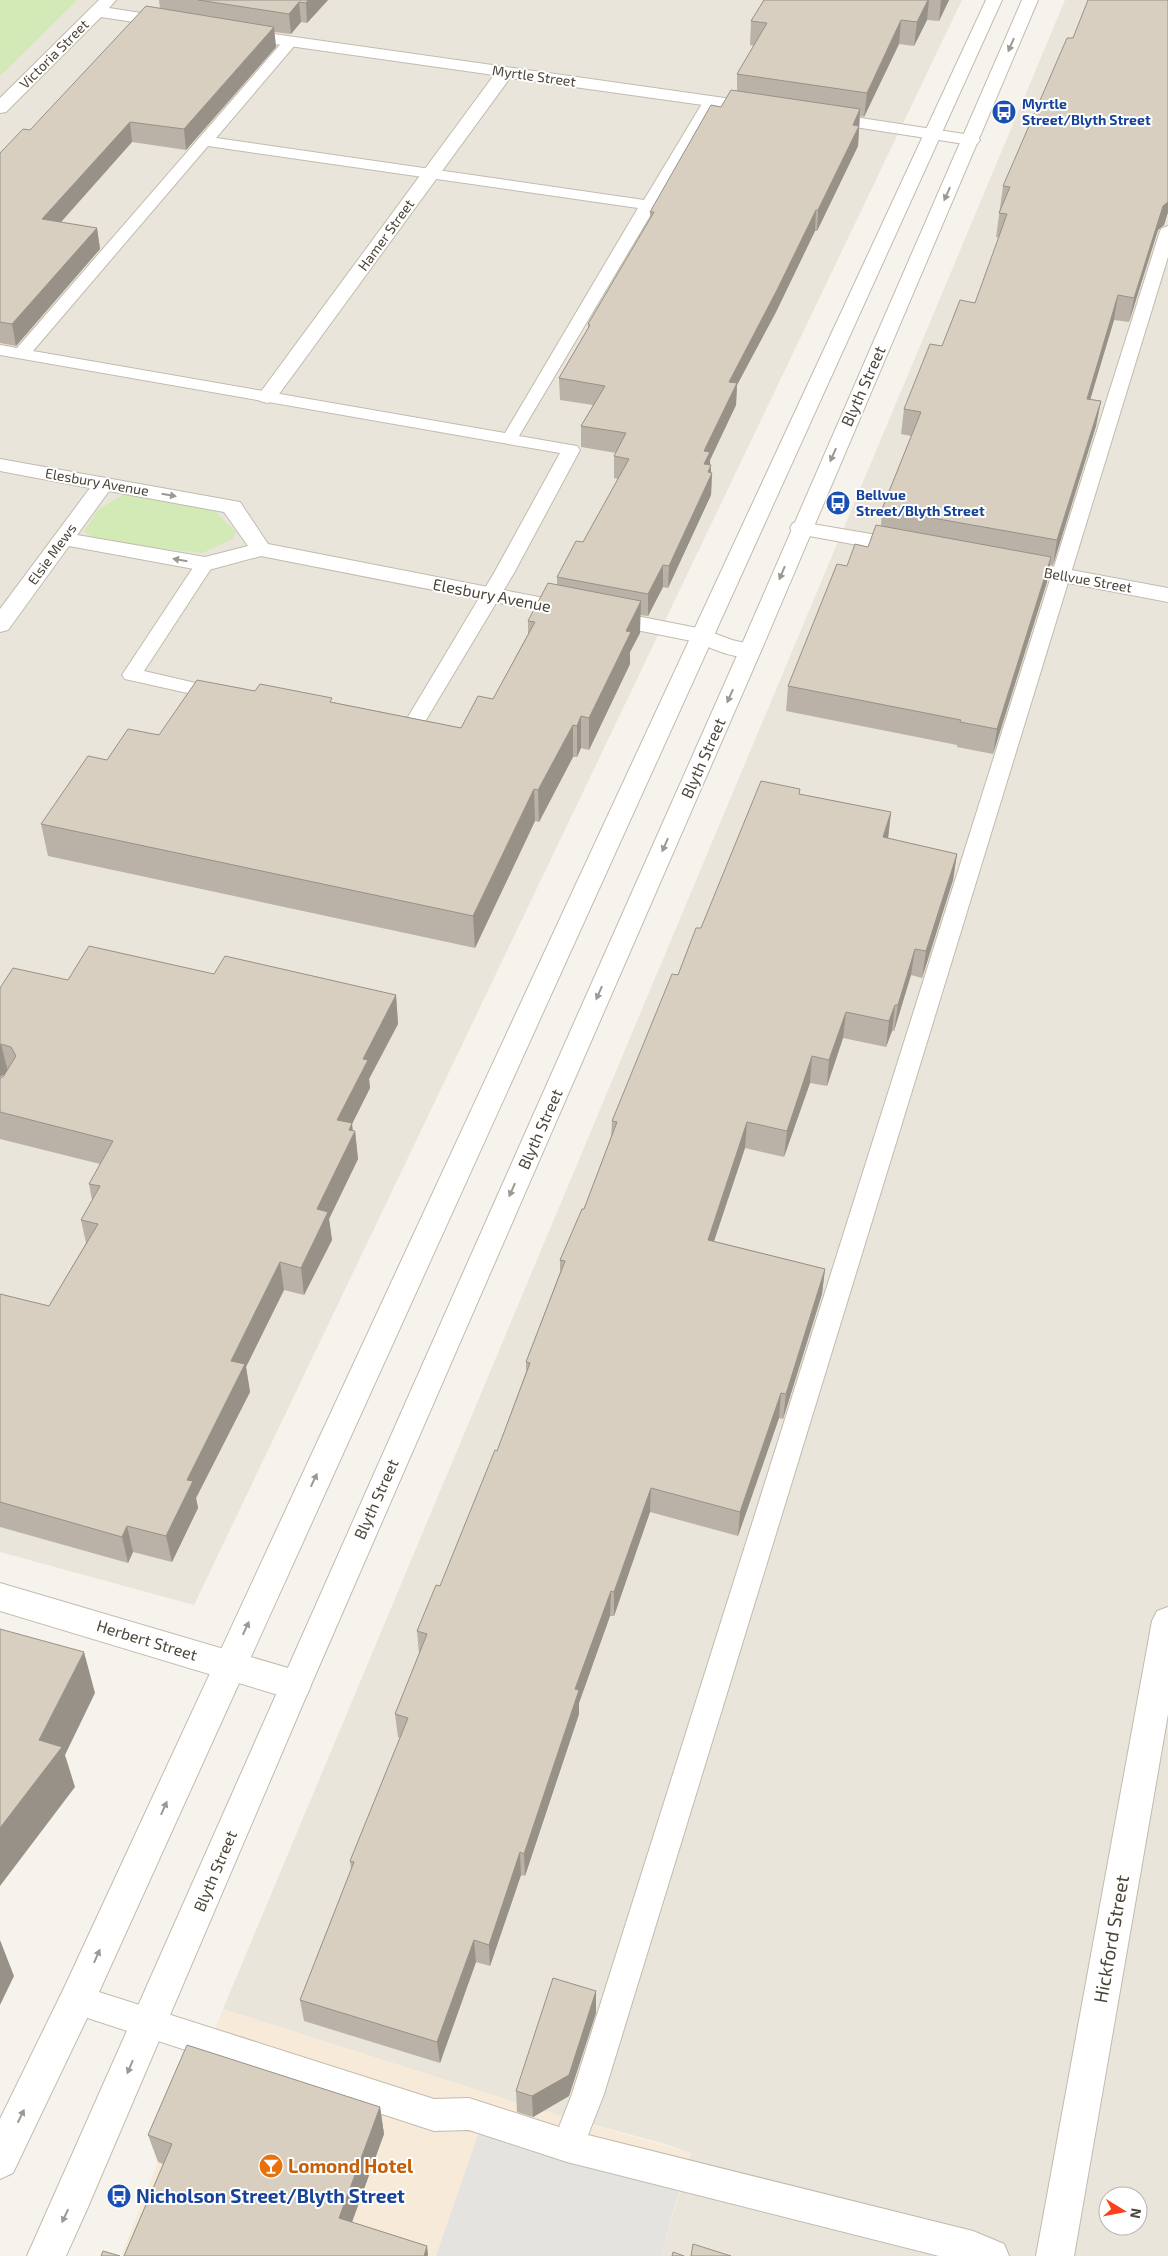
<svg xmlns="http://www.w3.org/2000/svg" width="1168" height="2256" font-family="'Exo 2',sans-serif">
  <rect width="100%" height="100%" fill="#f6f3ec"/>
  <path fill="#eae5da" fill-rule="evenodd" d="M0,0H962L194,1605L0,1552Z
    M1065,0H1168V2256H661L691,2153L665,2144L543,2111L223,2009ZM1108,2196H1138V2226H1108Z"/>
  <path fill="#f7ead8" d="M223,2009L543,2111L691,2153L661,2256H121L158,2162Z"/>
  <path fill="#d2eab5" d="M0,0H77L0,76Z
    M126,493L211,507L236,532L232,539L203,553L127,545L95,539L84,531L99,509Z"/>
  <path fill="#e5e3e0" d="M479,2132L679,2191L661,2256H436Z"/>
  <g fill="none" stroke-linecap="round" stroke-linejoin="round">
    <defs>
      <path id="service" d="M290,38L297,42L295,45L216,138L644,200L706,97H716L719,100L519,436L571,445L577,446L580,450L514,573L417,735L414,740L407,742L386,736L383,731L386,726L393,725L402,727L494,573L560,453L0,355V345L17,348L285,39ZM208,146L638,208L505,433L33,351Z
        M1168,226V257L604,2094L588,2135L973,2231L1004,2244L1009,2256H939L567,2162L469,2130L434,2131L66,2011L61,2000L66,1989L77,1985L434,2099L469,2098L559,2127L572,2094L1160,231L1162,228Z
        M205,558L212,560L214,564L144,671L230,691L233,695L230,699L223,701L125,679L122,675L198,560Z"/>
      <path id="minor" d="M99,0H116L109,8L173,18L179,19L181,23L179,27L173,28L101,17L6,112L0,113V98Z
        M238,29L760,103L766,104L769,108L766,112L760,113L510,78L274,401L267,403L260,401L257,397L494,75L232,38L230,34L232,30Z
        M822,112L971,135L977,136L980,140L977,144L971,145L816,121L813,117L816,113Z
        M0,459L240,502L268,544L703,629L732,640L758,646L761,651L758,656C738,661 715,650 697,642L261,556L205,571L69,546L8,630L0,632V609L90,488L0,471ZM109,491L224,512L248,546L205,557L77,535Z
        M801,522L906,540L914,542L917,547L914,552L906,554L793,533L790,528L793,523Z
        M1012,559L1168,588V602L1004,571L1001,566L1004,561Z
        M0,1583L295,1670L307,1675L311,1685L307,1695L295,1700L0,1611Z
        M1168,1607V1714L1074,2256H1036L1152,1621L1157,1611Z"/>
      <path id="tertiary" d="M986,0H1002L90,2012L13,2173L0,2179V2119L64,1988Z
        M1022,0H1038L761,651L311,1685L88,2207L66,2256H27L739,651Z"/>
    </defs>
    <use href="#service" stroke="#c2bbae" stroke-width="2"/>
    <use href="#minor" stroke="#c2bbae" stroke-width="2"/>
    <use href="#tertiary" stroke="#c2bbae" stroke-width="2"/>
    <use href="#service" fill="#fff" fill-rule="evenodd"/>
    <use href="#minor" fill="#fff" fill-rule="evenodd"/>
    <use href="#tertiary" fill="#fff" fill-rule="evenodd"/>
  </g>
  <path fill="#bab2a6" d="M159,0H328L307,23L301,22L291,34L274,32L276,47L186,150L132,142L61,222L97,228L100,249L16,346L0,343V153L30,130L160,9Z
    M764,0H949L939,21L927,20L914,46L899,44L864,117L860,116L858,146L817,231H815L776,312L737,385L736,405L710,460L711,473H712L711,495L668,588L663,587L648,616L640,615V633L630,652V664L589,750L581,748L577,757H573L539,822L535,821L475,948L48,856L41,824L159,735L255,691L332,702L461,728L493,699L528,634V621L557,585V577L583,542L618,479L614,478V456L616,453L581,447V426L593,405L560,400L559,378L588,328V324L650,221V212L721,107L737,90V74L754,46L750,45L751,21Z
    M1168,0V212L1164,225L1158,230L1129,322L1114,320L1090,399L1101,401L1096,426L1053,565H1050L1047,582L993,754L957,747V745L786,711L788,686L847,566L868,547L881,526L882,509L911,436L901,434L904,409L942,346L975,303L999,238L996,237L1003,186L1073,38Z
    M800,794L891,812L888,838L957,854L953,880L922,978L911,975L894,1031H892L886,1047L843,1038L827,1086L810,1083L784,1157L745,1148L714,1241L825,1269L822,1294L783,1419L779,1418L738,1536L650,1512L614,1616H610L579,1703V1714L525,1876L521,1875L490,1966L476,1962L440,2063L304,2021L300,2000L351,1870L350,1861L400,1738L398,1737L395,1714L419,1654L417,1631L440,1586L497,1451L526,1372V1362L560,1272V1260L584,1209L611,1137L612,1121L678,975L701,928Z
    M214,974L396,995L398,1024L369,1079L370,1088L352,1124L353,1131H355L358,1159L329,1219L332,1240L304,1295L284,1290L246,1367L250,1392L196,1498L198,1508L172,1562L133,1552L128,1563L0,1527V1294L49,1306L86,1243L81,1220L92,1200L89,1184L100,1164L0,1139V1078L3,1077L4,1075L0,1077V988L68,980Z
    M596,2013L569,2096L533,2117L517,2112L516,2091Z
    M380,2107L384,2134L352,2222L427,2246L428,2256H124L163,2164L158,2162L148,2135Z"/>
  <path fill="#979187" d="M308,0H328L307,23L306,3Z
    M928,0H929L927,20L914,46L917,22Z
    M941,0H949L939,21Z
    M299,2L301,22L291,34L289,14Z
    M901,20L899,44L864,117L867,93Z
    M274,27L276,47L186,150L184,129Z
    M860,109L858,146L817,231L818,210L853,125Z
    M130,122L132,142L45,240L42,219Z
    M1168,202V212L1164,225L1158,230L1129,322L1134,298L1163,206Z
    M816,210L815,231L776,312L737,385L736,405L710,460V469L711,465V476L712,473L711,495L668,588L669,566L704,486V451L729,382Z
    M97,228L100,249L16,346L12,324Z
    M1118,295L1114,320L1083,424L1087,399Z
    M1101,401L1096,426L1053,565L1057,540Z
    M1051,557L1047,582L993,754L997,729Z
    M663,565V587L648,616V594Z
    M641,601L640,633L630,652V664L589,750V718L626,631Z
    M581,716V748L577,757V726Z
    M573,725V757L539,822L538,790Z
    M534,789L535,821L475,948L473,916Z
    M891,812L888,839L883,837Z
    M957,854L953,880L922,978L926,951Z
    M915,949L911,975L894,1031L898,1005Z
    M396,995L398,1024L369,1079L370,1088L352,1124L353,1135L355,1131L358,1159L329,1219L332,1240L304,1295L301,1268L317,1209L337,1120L363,1059Z
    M895,1005L892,1031L886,1047L889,1021Z
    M846,1012L843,1038L827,1086L829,1060Z
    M1,1044L8,1072L0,1077V1045Z
    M812,1056L810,1083L784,1157L787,1131Z
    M747,1122L745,1148L706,1265L708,1240Z
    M280,1262L284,1290L246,1367L250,1392L196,1498L198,1508L172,1562L166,1536L231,1361Z
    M825,1269L822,1294L783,1419L786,1394Z
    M781,1393L779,1418L738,1536L740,1512Z
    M651,1488L650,1512L614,1616V1592Z
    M127,1526L133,1552L128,1563L122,1537Z
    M611,1591L610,1616L579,1703V1714L525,1876L524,1854L575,1689Z
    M84,1652L95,1693L65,1755L75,1787L0,1886V1828L39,1740Z
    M520,1852L521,1875L490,1966L489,1945Z
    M0,1940L14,1976L0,2005Z
    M474,1940L476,1962L440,2063L437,2042Z
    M596,1991V2013L569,2096L533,2117L532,2096Z
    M380,2107L384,2134L344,2244L339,2218Z
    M427,2246L428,2256H424Z"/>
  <path fill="#d8cfc1" stroke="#979187" d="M198,0H308L306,3L299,2L289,14Z
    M764,0H928L917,22L901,20L867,93L737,74L767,23L751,21Z
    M1088,0H1168V202L1163,206L1134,298L1118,295L1087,399L1101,401L1057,540L882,509L921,412L904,409L930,344L942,346L960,300L975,303L1007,214L999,213L1010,187L1003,186L1067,38H1073Z
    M146,6L274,27L184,129L130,122L42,219L97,228L12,324L0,322V153L23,129L30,130Z
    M731,90L860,109L853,125L859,126L818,210H816L777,290L729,382L737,383L704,451L710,452L704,464L711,465L708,472L712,473L669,566L663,565L648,594L557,577L576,541L583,542L629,459L614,456L626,433L581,426L605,386L559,378L590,325L588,324L654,212H650L711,105L721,107Z
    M876,525L1051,557L997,729L960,722L961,720L788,686L837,564L847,566L855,544L868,547Z
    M548,583L641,601L626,631L631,632L589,718L581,716L577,726L573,725L538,790L534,789L473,916L41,824L88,756L107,760L128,729L159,735L197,680L255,691L260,684L332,698L330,702L461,728L478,696L493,699L535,622L528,621Z
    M761,781L800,789L799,794L891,812L883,837L957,854L926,951L915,949L898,1005H895L889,1021L846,1012L829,1060L812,1056L787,1131L747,1122L708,1240L825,1269L786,1394L781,1393L740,1512L651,1488L614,1592L611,1591L575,1689L579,1690L524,1854L520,1852L489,1945L474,1940L437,2042L300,2000L354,1862L350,1861L408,1718L395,1714L427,1634L417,1631L436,1585L440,1586L495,1450L497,1451L530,1363L526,1362L565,1261L560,1260L582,1209H584L617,1122L612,1121L672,974L678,975L696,928H701Z
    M89,946L214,974L225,956L396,995L363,1059L368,1060L337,1120L352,1123L349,1130L355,1131L317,1209L328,1212L301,1268L280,1262L231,1361L245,1364L187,1480L193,1481L166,1536L127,1526L122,1537L0,1502V1294L49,1306L98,1224L81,1220L100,1186L89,1184L113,1141L0,1112V1078L3,1077L16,1056L11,1047L1,1044L0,1045V988L13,968L68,980Z
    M0,1629L84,1652L39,1740L62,1747L0,1828Z
    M553,1978L596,1991L569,2075L532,2096L516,2091Z
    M187,2045L380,2107L339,2218L427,2246L424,2256H124L172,2144L148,2135Z
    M693,2244L731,2256H691Z
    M103,2251L120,2256H101Z
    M673,2252L684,2256H672Z"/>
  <defs><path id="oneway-solid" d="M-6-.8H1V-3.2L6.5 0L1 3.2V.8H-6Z" transform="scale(1.25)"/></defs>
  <g fill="#9c9892">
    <use href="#oneway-solid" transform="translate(1011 45) rotate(113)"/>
    <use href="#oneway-solid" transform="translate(947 194) rotate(114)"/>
    <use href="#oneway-solid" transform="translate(833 455) rotate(114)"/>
    <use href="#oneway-solid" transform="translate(169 495) rotate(10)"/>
    <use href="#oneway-solid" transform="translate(180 560) rotate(-170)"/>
    <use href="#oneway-solid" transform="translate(782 573) rotate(113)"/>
    <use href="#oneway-solid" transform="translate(730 696) rotate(114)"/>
    <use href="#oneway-solid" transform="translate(665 845) rotate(114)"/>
    <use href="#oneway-solid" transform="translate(599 993) rotate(114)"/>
    <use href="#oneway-solid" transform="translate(512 1190) rotate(114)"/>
    <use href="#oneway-solid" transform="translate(314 1480) rotate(-65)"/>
    <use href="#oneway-solid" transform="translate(246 1628) rotate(-65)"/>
    <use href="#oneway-solid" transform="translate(164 1808) rotate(-66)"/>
    <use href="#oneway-solid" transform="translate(97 1956) rotate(-66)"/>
    <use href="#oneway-solid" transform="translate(130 2067) rotate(113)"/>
    <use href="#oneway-solid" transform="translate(21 2116) rotate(-64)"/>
    <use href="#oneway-solid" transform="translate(65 2216) rotate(115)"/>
  </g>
  <defs>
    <symbol id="bus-disc" viewBox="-11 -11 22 22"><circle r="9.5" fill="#1a4fb4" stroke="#fff"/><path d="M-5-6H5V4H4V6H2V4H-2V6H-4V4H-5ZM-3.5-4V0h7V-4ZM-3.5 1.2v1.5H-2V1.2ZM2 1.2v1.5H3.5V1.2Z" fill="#fff"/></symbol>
    <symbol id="bar-disc" viewBox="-11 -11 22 22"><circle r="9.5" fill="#e8710a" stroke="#fff"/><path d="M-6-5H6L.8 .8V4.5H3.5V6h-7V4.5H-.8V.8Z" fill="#fff"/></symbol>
  </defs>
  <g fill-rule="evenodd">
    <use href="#bus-disc" x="990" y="98" width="28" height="28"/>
    <use href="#bus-disc" x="824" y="489" width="28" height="28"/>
    <use href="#bar-disc" x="257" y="2152" width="28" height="28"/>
    <use href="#bus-disc" x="105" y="2182" width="28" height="28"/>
  </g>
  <g text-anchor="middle" stroke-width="4" stroke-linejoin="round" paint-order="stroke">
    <g font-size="14" fill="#4b4439" stroke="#fff">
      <text transform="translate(54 54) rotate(-45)" y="5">Victoria Street</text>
      <text transform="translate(534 76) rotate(8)" y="5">Myrtle Street</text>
      <text transform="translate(386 235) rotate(-54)" y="5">Hamer Street</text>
      <text transform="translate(97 482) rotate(10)" y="5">Elesbury Avenue</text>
      <text transform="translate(52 554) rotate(-54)" y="5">Elsie Mews</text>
      <text transform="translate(1088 580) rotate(10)" y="5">Bellvue Street</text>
    </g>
    <g font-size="14" font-weight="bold" fill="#164399" stroke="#fff" text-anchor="start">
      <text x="1022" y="109">Myrtle<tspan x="1022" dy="16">Street/Blyth Street</tspan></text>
      <text x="856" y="500">Bellvue<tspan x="856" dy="16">Street/Blyth Street</tspan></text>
    </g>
    <g font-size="16" fill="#4b4439" stroke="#fff">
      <text transform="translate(863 386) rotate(-66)" y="6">Blyth Street</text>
      <text transform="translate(492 595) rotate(11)" y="6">Elesbury Avenue</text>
      <text transform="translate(703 758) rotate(-66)" y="6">Blyth Street</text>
      <text transform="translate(540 1129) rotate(-66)" y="6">Blyth Street</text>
      <text transform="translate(376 1499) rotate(-66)" y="6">Blyth Street</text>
      <text transform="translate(147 1640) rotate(17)" y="6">Herbert Street</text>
      <text transform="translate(215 1871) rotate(-67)" y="6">Blyth Street</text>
    </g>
    <g font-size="19" fill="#4b4439" stroke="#fff">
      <text transform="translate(1111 1939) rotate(-80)" y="7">Hickford Street</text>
    </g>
    <g font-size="19" font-weight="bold" fill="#c56008" stroke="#fff" text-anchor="start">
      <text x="288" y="2173">Lomond Hotel</text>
    </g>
    <g font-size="19" font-weight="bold" fill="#164399" stroke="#fff" text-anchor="start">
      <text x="136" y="2203">Nicholson Street/Blyth Street</text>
    </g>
  </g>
  <g transform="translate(1123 2211) rotate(100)"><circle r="24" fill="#ffffff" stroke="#b7b4b0"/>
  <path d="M0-4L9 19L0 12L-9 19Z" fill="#fc3f1d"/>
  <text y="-8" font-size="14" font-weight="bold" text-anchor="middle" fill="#4b4439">N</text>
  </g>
</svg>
